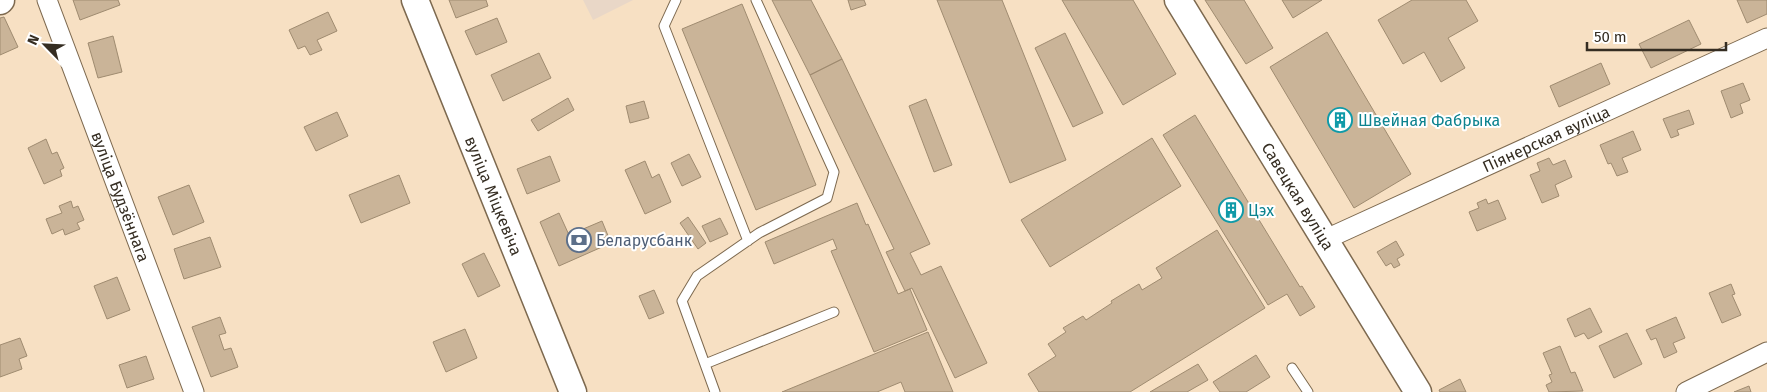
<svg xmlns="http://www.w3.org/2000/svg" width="1767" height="392" font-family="'Fira Sans',sans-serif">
  <rect width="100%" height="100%" fill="#f7e0c3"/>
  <path fill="#e9d7c7" d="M583,0H633L593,20Z"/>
  <path fill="#cab498" stroke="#9f8b70" d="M73,0H118L120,5L80,20Z
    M449,0H486L488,6L456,18Z
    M772,0H811L842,59L810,75Z
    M848,0H864L866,5L851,10Z
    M937,0H1002L1066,160L1010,183Z
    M1062,0H1133L1176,74L1123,105Z
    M1205,0H1244L1273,48L1246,64Z
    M1282,0H1322L1293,18Z
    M1412,0H1466L1478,21L1448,38L1465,68L1441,82L1424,52L1403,64L1378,20Z
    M1737,0H1767V14L1747,23Z
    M742,4L816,185L756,210L682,29Z
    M328,12L337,31L317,40L322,50L310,55L305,46L298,49L289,30Z
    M4,17L18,47L0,55V18Z
    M497,18L507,42L476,55L465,31Z
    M1689,20L1701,44L1651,68L1639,44Z
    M1327,32L1411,174L1354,208L1270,67Z
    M1065,33L1103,113L1073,127L1035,48Z
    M113,36L122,72L98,78L88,43Z
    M539,53L551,78L503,101L491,75Z
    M842,59L930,244L910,253L921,275L941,266L987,363L955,378L912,288L905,291L886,252L894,249L810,75Z
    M1601,63L1610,84L1559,107L1550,86Z
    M1743,83L1750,100L1740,104L1743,113L1731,118L1721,91Z
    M568,98L574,110L538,131L531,120Z
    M926,99L952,165L934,172L909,106Z
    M644,101L649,118L630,123L626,106Z
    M1689,110L1694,124L1677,130L1679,135L1671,138L1663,119Z
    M337,112L348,136L316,151L304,127Z
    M1195,115L1300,287L1302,286L1315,307L1300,316L1287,294L1268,305L1163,135Z
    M1633,131L1641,150L1622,158L1628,172L1617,176L1611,163L1608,164L1600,145Z
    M1152,138L1181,186L1050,267L1021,220Z
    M46,139L52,154L57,152L64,168L60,170L62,176L44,184L28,148Z
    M689,154L701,177L682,186L671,163Z
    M550,156L560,181L527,194L517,169Z
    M1549,158L1553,165L1565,160L1572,177L1555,185L1559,196L1542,203L1530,175L1540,171L1537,163Z
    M645,161L652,178L659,174L671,202L645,214L625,170Z
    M399,175L410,203L361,223L349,195Z
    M189,185L204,222L173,235L158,197Z
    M1486,199L1488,204L1498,200L1506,219L1477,231L1469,212L1479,208L1477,203Z
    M71,201L73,208L78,206L84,220L77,223L80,229L65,235L63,229L52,234L46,219L62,213L59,206Z
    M857,203L866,225L868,224L898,294L910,289L927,330L874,352L831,251L837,249L833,239L774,264L765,242Z
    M559,213L569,235L602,221L611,243L559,266L540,222Z
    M688,217L706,243L698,249L680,223Z
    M720,218L728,234L710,242L702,226Z
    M1217,230L1265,308L1130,392H1039L1028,374L1056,356L1048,344L1066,332L1063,328L1083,316L1086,320L1112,303L1111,301L1139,284L1142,290L1162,278L1156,268Z
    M210,237L221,267L184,279L174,249Z
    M1396,241L1404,255L1397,259L1400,265L1394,268L1391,263L1386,266L1377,252Z
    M484,253L500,286L478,297L462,264Z
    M117,277L130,310L107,319L94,286Z
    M1731,284L1735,294L1732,295L1741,315L1722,323L1709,293Z
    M654,290L664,313L649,319L639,296Z
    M1590,308L1602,332L1588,339L1584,333L1575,337L1567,319Z
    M220,317L226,333L219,335L224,350L231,348L238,367L211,377L192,327Z
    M1676,317L1685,338L1673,343L1677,352L1664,358L1656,338L1651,340L1646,330Z
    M465,329L477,358L446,372L433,342Z
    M928,332L953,392H905L901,382L877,392H782Z
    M1627,333L1642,364L1614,378L1599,346Z
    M20,338L27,356L19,359L22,369L0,377V345Z
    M1560,346L1571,373L1575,372L1583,391L1549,392L1546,385L1552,382L1549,375L1552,374L1543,353Z
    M1256,355L1270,377L1246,392H1220L1213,382Z
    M146,356L154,379L127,388L119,365Z
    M1198,364L1208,380L1187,392H1150Z
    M1460,379L1466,392H1440L1439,390Z
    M1749,386L1751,392H1734Z"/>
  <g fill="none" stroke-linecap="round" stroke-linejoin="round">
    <defs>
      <path id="lane" d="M676,0L664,26L748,241
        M705,364L834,312
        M1292,368L1308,392
        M715,392L682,301L697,276L759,233L827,198L834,172L756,0"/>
      <g id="street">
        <path id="s1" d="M47,0L194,392"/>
        <path id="s2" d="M1324,240L1767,38"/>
        <path d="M1686,392L1767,352"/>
      </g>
      <g id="secondary">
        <path id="s3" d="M415,0L573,392"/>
        <path id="s4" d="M1178,0L1418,392"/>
        <path d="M0,1L1,0"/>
      </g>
    </defs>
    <use href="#lane" stroke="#7d694f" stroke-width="11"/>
    <use href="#street" stroke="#7d694f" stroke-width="21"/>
    <use href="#secondary" stroke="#7d694f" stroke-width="29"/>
    <use href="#lane" stroke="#fff" stroke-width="9"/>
    <use href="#street" stroke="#fff" stroke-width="19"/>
    <use href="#secondary" stroke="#fff" stroke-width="26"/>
  </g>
  <defs>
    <symbol id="building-ring" viewBox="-11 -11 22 22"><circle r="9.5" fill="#fff" stroke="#0f9aa8" stroke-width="1.5"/><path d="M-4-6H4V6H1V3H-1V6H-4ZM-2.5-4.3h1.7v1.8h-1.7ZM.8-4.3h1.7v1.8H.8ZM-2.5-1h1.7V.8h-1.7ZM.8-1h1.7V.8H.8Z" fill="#0f9aa8"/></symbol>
    <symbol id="bank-ring" viewBox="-11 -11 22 22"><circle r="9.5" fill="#fff" stroke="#5c6f8a" stroke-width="1.5"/><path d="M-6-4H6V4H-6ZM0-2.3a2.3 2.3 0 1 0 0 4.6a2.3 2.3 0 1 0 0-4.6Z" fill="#5c6f8a"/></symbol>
  </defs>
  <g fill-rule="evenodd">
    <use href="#building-ring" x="1326" y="106" width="28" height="28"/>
    <use href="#building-ring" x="1217" y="196" width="28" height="28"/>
    <use href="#bank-ring" x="565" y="226" width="28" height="28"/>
  </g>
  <g text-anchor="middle" stroke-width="4" stroke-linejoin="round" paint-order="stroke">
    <g font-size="16" fill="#0d838f" stroke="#fff" text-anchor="start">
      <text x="1358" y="126">Швейная Фабрыка</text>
      <text x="1248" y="216">Цэх</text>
    </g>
    <g font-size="16" fill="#352d22" stroke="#fff">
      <text dy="6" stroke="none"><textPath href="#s2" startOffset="244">Піянерская вуліца</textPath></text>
      <text dy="6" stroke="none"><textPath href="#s1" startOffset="210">вуліца Будзённага</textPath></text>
      <text dy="6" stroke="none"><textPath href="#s3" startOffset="211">вуліца Міцкевіча</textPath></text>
      <text dy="6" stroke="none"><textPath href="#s4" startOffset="230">Савецкая вуліца</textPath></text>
    </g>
    <g font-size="16" fill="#4e5e75" stroke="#fff" text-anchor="start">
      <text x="596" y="246">Беларусбанк</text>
    </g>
  </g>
  <g transform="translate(45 45) rotate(294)" stroke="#ffffff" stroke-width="4" paint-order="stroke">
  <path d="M0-4L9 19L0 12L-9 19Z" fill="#352d22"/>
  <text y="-8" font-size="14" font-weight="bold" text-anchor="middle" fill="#352d22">N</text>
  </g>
  <path d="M1587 42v8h139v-8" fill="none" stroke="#352d22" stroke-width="2.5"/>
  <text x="1594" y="42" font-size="15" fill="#352d22" stroke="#ffffff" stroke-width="4" paint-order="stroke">50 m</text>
</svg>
